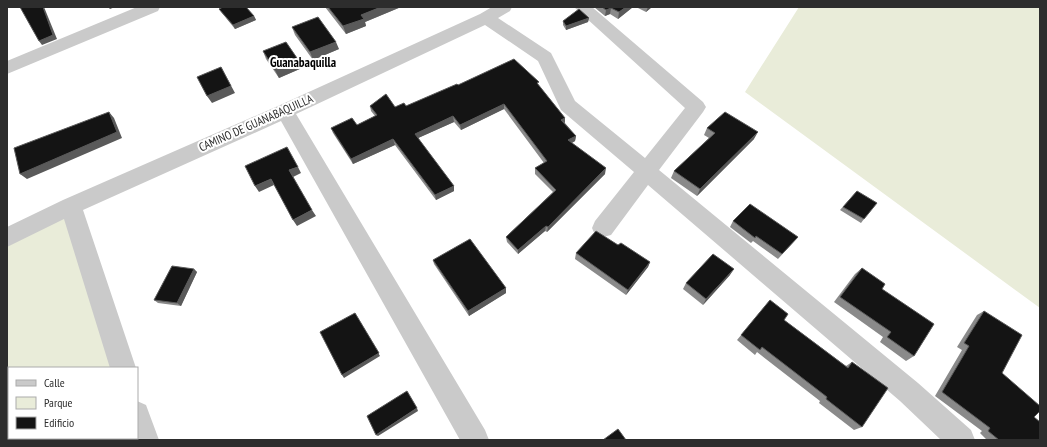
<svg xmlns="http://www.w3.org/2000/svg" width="1047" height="447" font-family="'PT Sans Narrow',sans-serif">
  <rect width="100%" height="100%" fill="#fff"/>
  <path fill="#e9ecd9" d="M799,7H1040V308L745,92Z
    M71,206L118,368H9V438H137L139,440H7V237Z"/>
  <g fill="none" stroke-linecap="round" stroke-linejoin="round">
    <path fill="#cacaca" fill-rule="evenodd" d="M137,7H160L158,11L7,74V61Z
      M492,7H512L510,11L498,18L551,53L575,101L645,158L685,108L574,7H592L703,102L706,107L703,112L659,170L918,383L971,430L975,440H941L900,401L648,185L611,235L603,237L595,235L592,228L595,221L634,172L561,110L538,61L485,25L296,114L485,430L489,440H460L281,121L83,210L136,368H110L64,219L7,247V227L63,200L278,106L480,14Z
      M137,401L146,405L159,440H131V438H137Z"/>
  </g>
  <path fill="#8a8a8a" d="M325,7H401L365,22L366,26L346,34Z
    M594,7H633L618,19L610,14L605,16Z
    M636,7H652L646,12Z
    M219,9L254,16L256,20L235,29L222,13Z
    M589,18L588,22L566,30L563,25V21Z
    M292,27L339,49L313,60L295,35Z
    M263,51L299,61L302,68L279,78L266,59Z
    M458,85L539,86L565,118V123L576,136L575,141L572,143L605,174L547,232L545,231L518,254L507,242L506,237L553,192L535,174V168L544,163L504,109L461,130L454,122L418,138L454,191L436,200L395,145L353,164L333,133L331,128L357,125L375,116L371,111L370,106L395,107L406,106Z
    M707,128L754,139L697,196L671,178L674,171L709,138L704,135Z
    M857,191L864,219L861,223L840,210Z
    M733,221L798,237L778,259L753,241L751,243L730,227Z
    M618,245L650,262L648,267L626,295L575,259L576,253Z
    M433,260L506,293L469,316L434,264Z
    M862,268L882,289L914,356L906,361L880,342L883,337L834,302L855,274Z
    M194,269L197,272L181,306L158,303L154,300Z
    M730,275L703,305L683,289L686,283Z
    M770,300L784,320L846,366L852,362L862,427L854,430L819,403L820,401L757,352L755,355L737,340Z
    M984,311L1002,373L1034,417L1040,440H987L980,433L982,431L935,396L962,350L957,347L977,315Z"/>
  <path fill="#5a5a5a" d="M43,7H44L57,39L42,45L39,41Z
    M108,7H115L110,9Z
    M381,7H401L365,22L366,26L346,34L343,26L361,15Z
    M626,7H633L618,19L619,12Z
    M648,7H652L646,12Z
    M611,8L610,14L605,16L606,10Z
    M254,16L256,20L235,29L233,25Z
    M589,18L588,22L566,30V26Z
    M336,42L339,49L313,60L310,52Z
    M299,61L302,68L279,78L275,70Z
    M221,67L235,93L212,103L207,96Z
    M504,104V109L461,130L460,125Z
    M109,112L114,118L122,138L27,179L20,174Z
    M453,116L454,122L416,139L415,134Z
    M565,118V123L561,120Z
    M758,132L754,139L697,196L700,189Z
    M576,136L575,141L568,145V140Z
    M393,139L395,145L353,164L351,159Z
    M298,167L301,173L293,177L289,170Z
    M606,168L605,174L547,232L548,227Z
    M271,179L274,185L259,192L255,186Z
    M454,186V191L436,200L435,195Z
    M312,210L316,216L297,226L293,220Z
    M546,226L545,231L518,254V250Z
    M650,262L648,267L626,295L628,290Z
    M194,269L197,272L181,306L177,303Z
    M734,269L730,275L703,305L706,299Z
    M506,288V293L469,316L468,311Z
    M355,313L380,356L344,378L342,375Z
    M417,408L418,411L378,436L376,435Z"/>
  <path fill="#141414" stroke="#5a5a5a" d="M20,7H43L53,35L39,41Z
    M223,7H246L254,16L233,25L219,9Z
    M328,7H381L361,15L364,19L343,26Z
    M602,7H626L619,12L611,8L606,10Z
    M579,9L589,18L566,26L563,21Z
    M318,17L336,42L310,52L292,27Z
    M286,42L299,61L275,70L263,51Z
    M514,59L539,82L537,83L565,118L561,120L576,136L568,140L606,168L548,227L546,226L518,250L506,237L556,190L535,168L547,161L504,104L460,125L453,116L415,134L454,186L435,195L393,139L351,159L331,128L352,118L357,125L377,115L370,106L386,94L395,107L404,103L406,106L457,84L458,85Z
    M221,67L231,86L207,96L197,77Z
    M109,112L117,132L20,174L14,148Z
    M725,112L758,132L700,189L674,171L715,133L707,128Z
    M287,147L298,167L289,170L312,210L293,220L271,179L255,186L245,166Z
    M857,191L877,203L864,219L843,207Z
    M750,204L798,237L782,254L756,236L755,238L733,221Z
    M596,231L618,245L621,243L650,262L628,290L576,253Z
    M470,239L506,288L468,311L433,260Z
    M713,254L734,269L706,299L686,283Z
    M172,266L194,269L177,303L154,300Z
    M862,268L885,284L882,289L934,324L914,356L887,337L891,332L840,297Z
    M770,300L788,314L784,320L848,368L852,362L888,388L862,427L826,399L827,397L762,347L760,350L741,335Z
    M984,311L1022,335L1002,373L1040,406V411L1034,417L1040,422V440H999L988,431L990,428L942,392L969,346L964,343Z
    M355,313L379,353L342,375L320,332Z
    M407,391L417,408L376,435L367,416Z
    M618,429L626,440H603Z"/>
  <g text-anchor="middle" stroke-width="4" stroke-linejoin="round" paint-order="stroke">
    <g font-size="12" fill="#2d2d2d" stroke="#fff">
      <text transform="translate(256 123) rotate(-24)" y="4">CAMINO DE GUANABAQUILLA</text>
    </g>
    <g font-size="13" font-weight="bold" fill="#000" stroke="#fff">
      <text x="303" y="67">Guanabaquilla</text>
    </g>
  </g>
  <rect width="1047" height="447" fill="none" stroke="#2d2d2d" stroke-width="16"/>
  <rect x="8" y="367" width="130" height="72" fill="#ffffff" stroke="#ababab"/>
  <rect x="16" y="380" width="20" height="6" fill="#cacaca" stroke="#ababab"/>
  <text x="44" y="387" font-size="12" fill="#2d2d2d">Calle</text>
  <rect x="16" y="397" width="20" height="12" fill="#e9ecd9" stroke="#ababab"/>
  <text x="44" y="407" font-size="12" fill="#2d2d2d">Parque</text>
  <rect x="16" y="417" width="20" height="12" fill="#141414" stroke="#ababab"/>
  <text x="44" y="427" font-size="12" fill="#2d2d2d">Edificio</text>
</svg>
